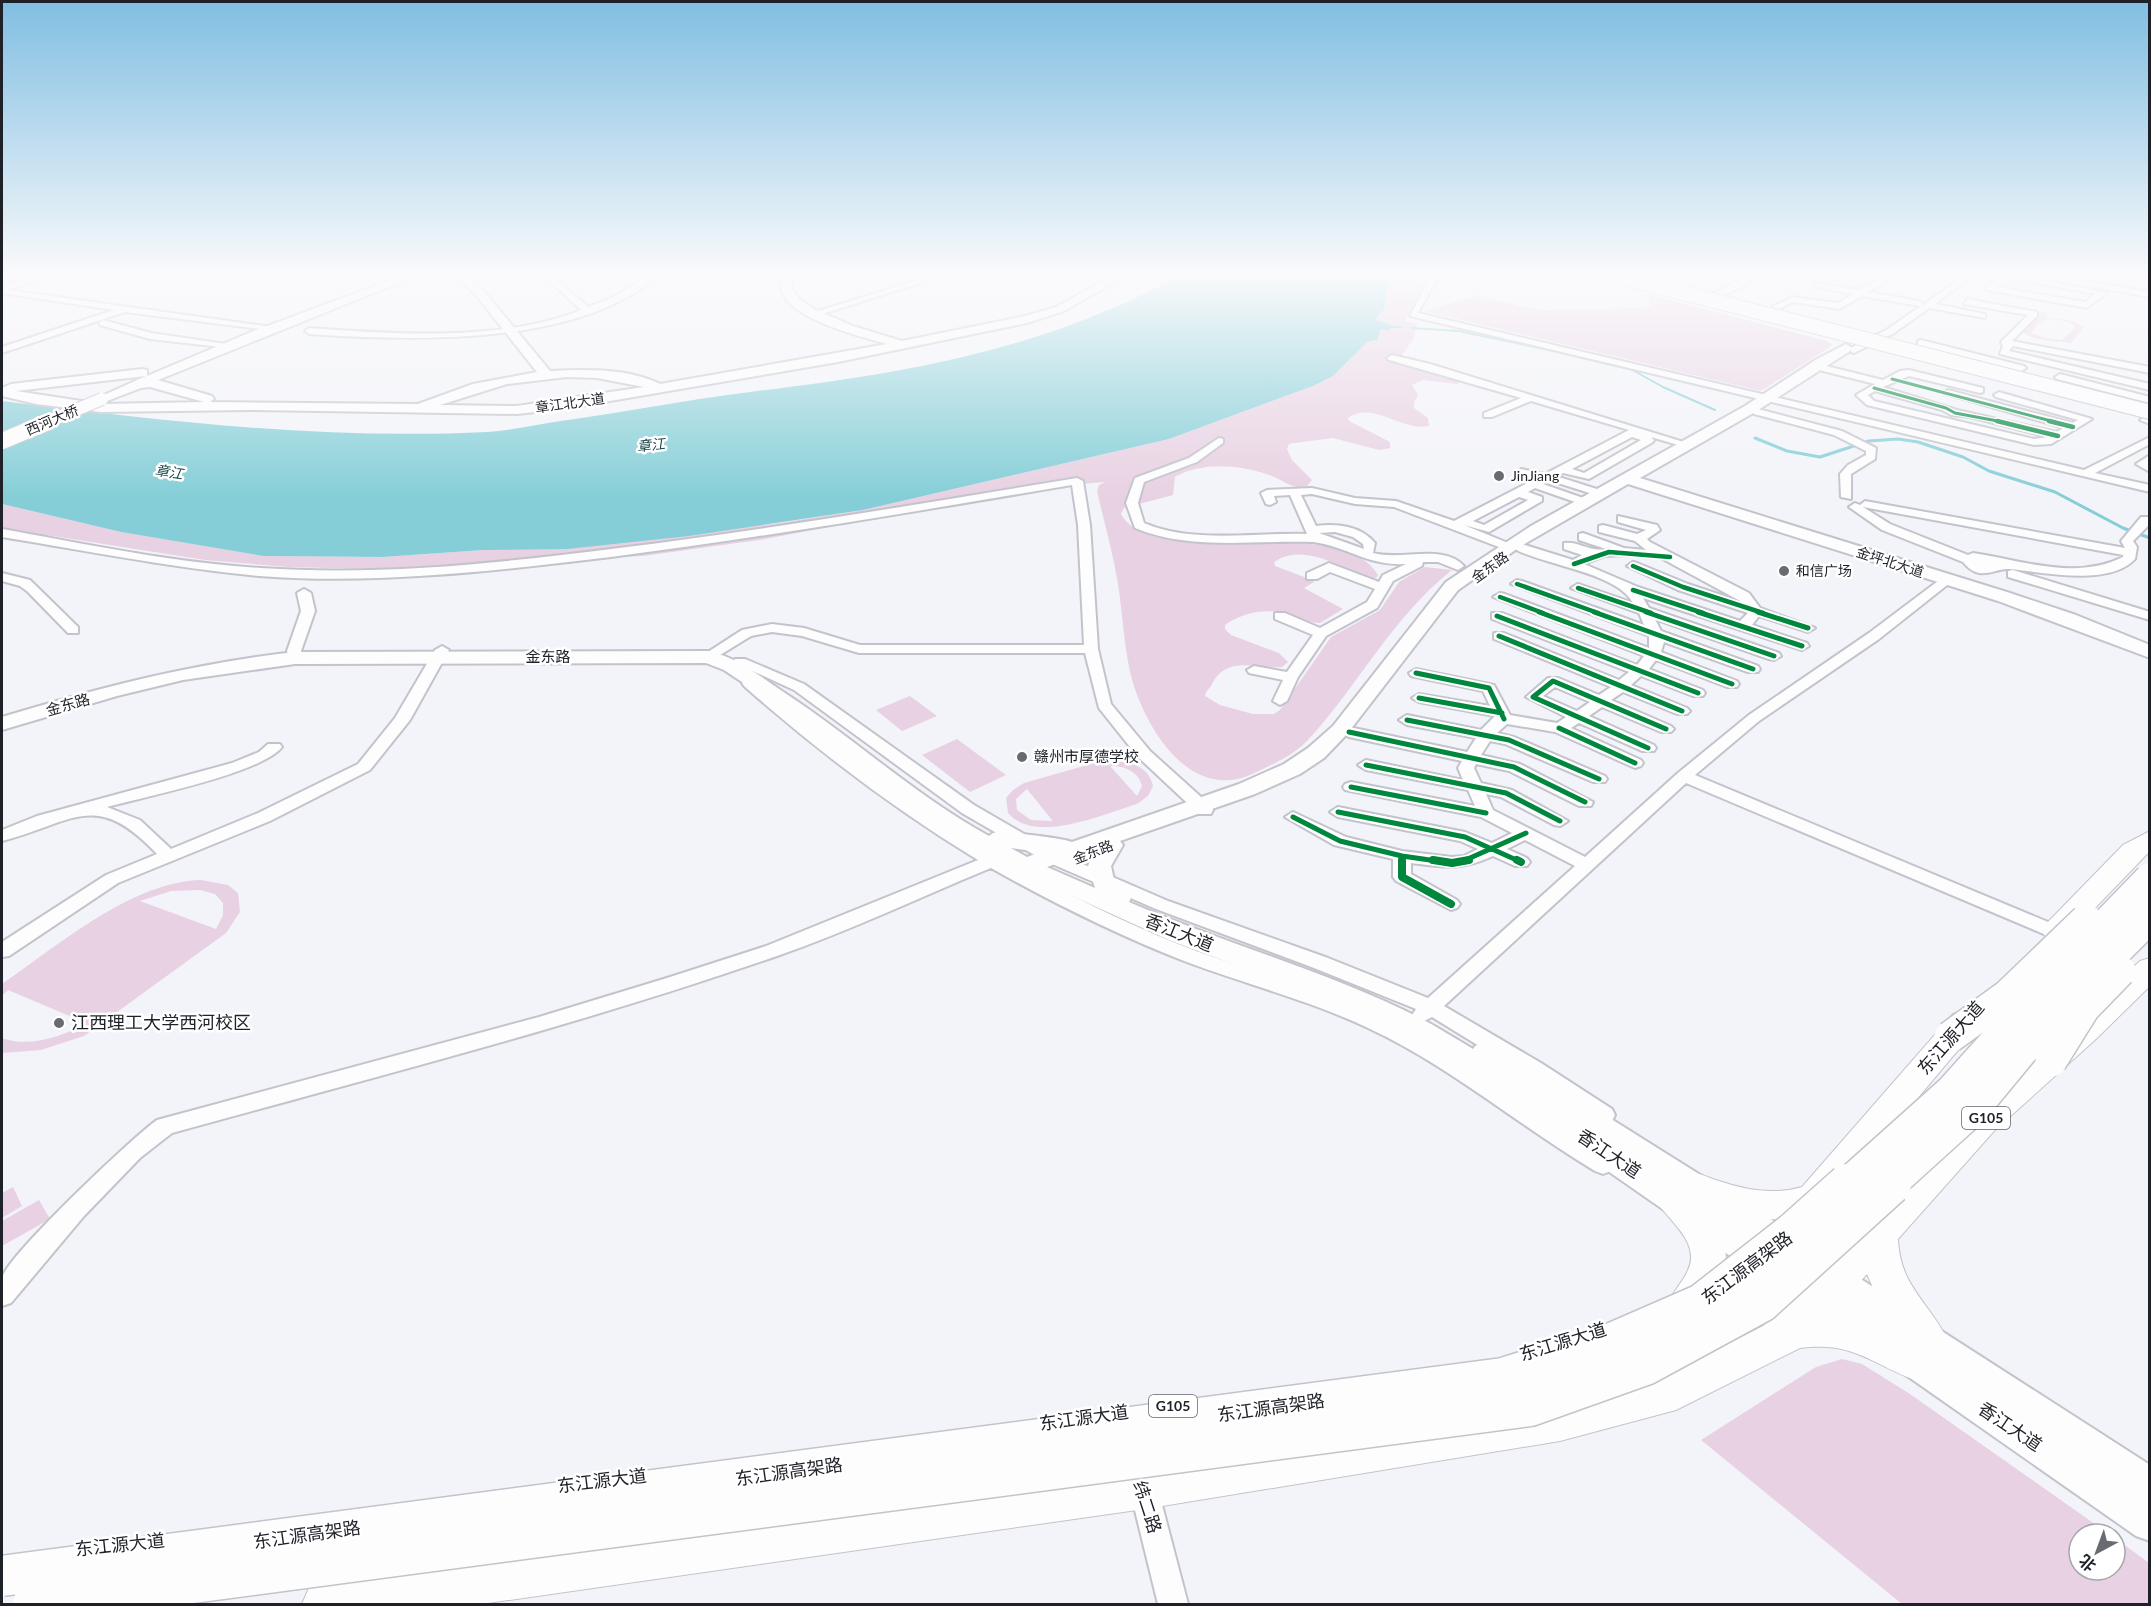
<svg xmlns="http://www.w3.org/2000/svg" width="2151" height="1606" font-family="Lato,'Noto Sans SC',sans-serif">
  <rect width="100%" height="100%" fill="#f3f4f9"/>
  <path fill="#e8d1e2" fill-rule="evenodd" d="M1388,275H1429L1405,321L1417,323L1414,338L1399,359L1462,381L1457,384L1423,380L1412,385L1418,395L1414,402V408L1428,418L1429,426C1403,432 1372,400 1348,418L1349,421L1390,442V448L1379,450L1333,438L1294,443L1289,444L1287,449L1292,460L1312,480L1307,486C1292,490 1285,481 1272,476C1242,465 1203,461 1175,477L1173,495L1124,508L1121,514C1154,574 1340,509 1378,575L1376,578H1369C1339,567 1304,542 1274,562L1275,566L1312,580L1314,582L1304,588L1343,609L1320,623C1309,623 1299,617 1288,614C1267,608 1243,612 1225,625V629L1231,635L1279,653L1288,662L1282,667C1255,669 1227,655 1212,684C1209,690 1206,690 1205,696L1220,705L1253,714H1274L1280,710L1331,637L1380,610L1399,582L1425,567L1452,570C1393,616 1358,686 1308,740C1293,756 1269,766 1250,775C1191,800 1148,732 1133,683C1124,652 1123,616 1118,584C1113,553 1104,522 1097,491L1099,485L1105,482L1043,487L765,539L643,556L369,569L288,567L205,560L2,528V504L121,532L263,556L382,557L484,550L772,524L863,510L1169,439L1313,386L1333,376L1367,342L1377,340L1381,329L1389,324L1375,320L1385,308C1383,296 1392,287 1388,275Z
    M1647,294L1827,341L1833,345L1761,391L1424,311L1477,295L1524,307L1547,310L1643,308L1650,306Z
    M2040,312L2048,313L2045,317L2072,321L2084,327L2071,343C2054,340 2034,342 2021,331ZM2053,319L2069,322L2076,327L2062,340L2045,338L2031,333L2041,321Z
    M910,696L937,716L902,731L876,710Z
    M957,739L1006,775L970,792L922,755Z
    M1105,760C1124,760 1149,764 1153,786L1148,796L1137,804C1103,814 1036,845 1008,813L1006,798L1013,790L1024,783ZM1110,766C1122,765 1139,771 1142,786L1137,796ZM1027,789L1052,820V821L1031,820L1017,810L1016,799Z
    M201,880L228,885L238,893L240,912L226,933L84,1036L41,1050L2,1053V1038C29,1048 62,1037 86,1023L8,990L2,996V984C59,945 131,882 201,880ZM200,890L215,894L223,903V915L216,929L140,901L171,891Z
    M13,1187L22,1206L2,1218V1193Z
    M39,1200L50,1219L2,1246V1221Z
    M1842,1359L1862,1364L1910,1394L2109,1534H2079V1570H2115V1538L2149,1563V1604H1902L1701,1440L1816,1367Z"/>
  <path fill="#85ced7" d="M1177,275H1388C1392,287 1383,296 1385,308L1375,320L1389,324L1390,330L1381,329L1377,340L1367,342L1333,376L1313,386L1169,439L863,510L689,536L567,549L484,550L382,557L263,556L121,532L2,504V401C163,421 325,440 488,432C510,430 532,426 554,422C619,413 685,400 750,392C867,378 981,361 1091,317C1120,305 1151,293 1177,275Z"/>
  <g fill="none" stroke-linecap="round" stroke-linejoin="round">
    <path stroke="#85ced7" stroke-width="2" d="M1387,327H1401
      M1412,328L1458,331L1593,359
      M1627,367L1663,387L1715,410"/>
    <path stroke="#85ced7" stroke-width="3" d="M1755,438L1787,451L1820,457L1869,441L1898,439L1918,442L1963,457L1989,471L2055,492L2123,528L2150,538"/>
    <defs>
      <path id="minor" d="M39,275H50L8,290L271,327L267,330L125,312L2,353V347L114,310L2,293V287Z
        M543,275H551L588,307L616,296L649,275H658C580,347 409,341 309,334L305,331L309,328C391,334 503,342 581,310Z
        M934,275H945L816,316L809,314Z
        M1431,275H1439L1418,313L2084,470L2150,437V444L2095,473L2150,485V492L1410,316Z
        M1748,275H1757C1748,283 1722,301 1711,295Z
        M1965,275H1974L1935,304L1985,314V318L1929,308L1894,333L1854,353L1851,352V348L1888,329L1921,306L1862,296L1839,309L1793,302L1779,309L1772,307L1792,297L1838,303L1853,294L1815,287V283L1859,290L1882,278L1885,282L1868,292L1919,301L1923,305Z
        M2002,275H2017L2107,293L2087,308L1987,290V286ZM2008,278L2096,294L2085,302L1997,287Z
        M2091,282L2150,292V297L2091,286Z
        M1967,299L2037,312V316L2012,341L2150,367V373L2013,346L2009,351L2150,384V390L2000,354L2003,346L2001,342L2028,315L1964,304Z
        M103,320L151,333L226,344L221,347L150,339L100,325L99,323Z
        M1921,340L2024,366L2026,368L2021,371L1918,345V341Z
        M1392,355L1430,364L1690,444L1685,447L1651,437L1654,440L1653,442L1589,479L1563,473L1543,484L1586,499V503H1578L1535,488L1528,492L1542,497V501L1489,532L1464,525L1513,545L1522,544L1573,560L1582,555L1564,549V543C1579,541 1589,552 1606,549L1579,540V534L1583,533L1624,548L1646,550L1635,541L1599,532V526L1603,525L1637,534L1646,530L1618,522V516L1657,525L1660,530L1647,539L1650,542L1749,593L1760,608L1815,628L1808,632L1759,616L1752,625L1807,643L1809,646L1802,650L1643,598L1649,608L1779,653L1781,656L1774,660L1769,659L1655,619L1661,631L1758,666L1760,669L1758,672H1748L1664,642L1661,652L1737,681L1739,684L1737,687H1727L1656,660L1649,669L1703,690L1705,693L1703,696H1693L1641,676L1631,685L1687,708L1690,711L1687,714H1677L1623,692L1611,700L1671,726L1674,729L1671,732H1661L1602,707L1589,716L1654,745L1656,748L1654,751H1642L1579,723L1571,728L1641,760L1643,763L1641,766L1635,768L1555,732L1507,724L1497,733L1514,737L1605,776L1607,779L1605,782H1593L1505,744L1490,741L1481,755L1520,764L1593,802L1591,806H1579L1509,771L1476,764L1474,768L1481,783L1512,790L1568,821L1560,826L1554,825L1501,797L1486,794L1493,810L1585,857L1678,773L1749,715L1869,633L1946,575L1952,579L1951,582L1879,639L1759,721L1695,775L2072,932L2074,936L2072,940H2058L1686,783L1444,1006L1541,1063L1612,1109L1615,1115L1612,1121L1604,1123L1432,1017L1422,1022L1415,1020L1412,1015L1416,1009L1314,968L1156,909L1043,860L962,813L794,690L733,662L735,659H745L804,684L974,805L1055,852L1168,901L1328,958L1428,998L1575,866L1525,840L1507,849L1527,858L1530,862L1527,866H1515L1493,856C1461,871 1444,867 1411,863V874L1457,900L1460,904L1457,908L1451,910L1396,881L1393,877V859L1334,845L1285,817L1293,812L1346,837L1402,851L1452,857L1464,856L1478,849L1460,841L1338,817L1330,812L1338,807L1465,832L1492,843L1512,833L1481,817L1345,790L1343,787L1345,784L1351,782L1475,806L1468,790L1366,770L1358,765L1366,760L1463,780L1458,768L1462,761L1349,737L1341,732L1349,727L1467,752L1476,738L1407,725L1399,720L1407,715L1481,730L1495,716L1419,702L1412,698L1419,694L1490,706L1483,691L1411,676L1409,673L1416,669L1494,685L1510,715L1557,723L1566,717L1526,697L1548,678H1558L1599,695L1611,687L1494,639V633H1504L1619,680L1629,672L1492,619V613H1502L1637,665L1644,656L1493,597L1500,593L1505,594L1649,648V636L1511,584L1517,580L1522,581L1644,625L1639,613L1571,588L1578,584L1633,603C1617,572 1541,565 1513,548L1504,549L1394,507L1355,504L1312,494L1301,495L1316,526C1337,523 1361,526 1375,543L1373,553C1402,561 1442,543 1464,566L1458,570L1438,562H1423L1422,566L1393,581L1377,608L1326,636L1298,677L1287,701L1280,705L1273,701L1283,680L1249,673L1247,670L1254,666L1287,672L1313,635L1275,619V613H1285L1320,628L1367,602L1375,589L1330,572L1317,579H1307V573L1329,563L1379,582L1383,575L1406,564C1367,566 1349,547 1313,542C1255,540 1189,551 1135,528L1126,503L1135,478L1189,458L1219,438L1223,439V443L1197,462L1144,482L1138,503L1144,523C1193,544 1255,532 1307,534L1290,495L1274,496L1276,502L1270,505L1266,504L1261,493L1267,490L1312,488L1355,498L1396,501L1454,521L1537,478L1521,473V469L1545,474L1629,430L1531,401L1492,417H1484V413L1521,398L1389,360L1387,358ZM1632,437L1641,440L1584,473L1572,469ZM1519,497L1528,500L1484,525L1473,521ZM1335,532L1353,537L1363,544L1364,549L1319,533ZM1624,555L1661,558L1742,602L1688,584L1637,563L1633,562L1627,566L1678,590L1748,613L1740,621L1638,587L1584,564L1605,556ZM1555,687L1590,702L1577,711L1543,696Z
        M1822,365L1883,380L1900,371L1909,370L1983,388V392L1980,393L1909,376L1883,387L1957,410L2056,432L2064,428L1943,393L1948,390L2072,423L2078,420L1996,397L1994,395L1999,392L2092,419L2051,444L2034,445L1867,405L1856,395L1875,384L1819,370V366ZM1875,391L1942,410L1951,415L1970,417L2048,437L2034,439L1874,401L1868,395Z
        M2060,374L2150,397V403L2057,379L2055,377Z
        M1758,409L1842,431L1876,448L1875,459L1851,474V499L1841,497L1840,474L1848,465L1866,455V451L1834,435L1754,414L1753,412Z
        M2145,417L2150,418V424L2140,420Z
        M2150,455V472L2136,464Z
        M1077,478L1083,481L1090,525L1098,649L1111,704L1150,751L1211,806L1213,810L1211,814H1199L1138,757L1099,708L1085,653H859L802,636L772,632L751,636L720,655L715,656L708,652L742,630L772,624L804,628L860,645H1084L1078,525L1072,485C918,511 765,537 611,557C495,571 376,585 259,576C173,568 87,551 2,537V529C87,544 174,563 261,568C381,576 500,563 619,548C773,529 925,503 1077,478Z
        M1562,478L1603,491L1605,493L1599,496L1558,483V479Z
        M1865,501L2125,548L2121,541L2141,517H2150V524L2133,541L2137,547L2135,559C2109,587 2043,572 2009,569C1994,568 1980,583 1963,562L1882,530L1849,507L1855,503L1860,505ZM1863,507L2123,555V557C2075,581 2021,560 1973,553L1968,555L1890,524Z
        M2013,570L2150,612V620L2008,577V571Z
        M2,573L30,580L78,627V633H68L28,592L20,586L2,581Z
        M304,589L311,593L315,611L301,651L302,658L295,662L290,661L287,651L301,611L297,593Z
        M442,646L449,650L410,720L370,770L270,821L118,883L9,956L2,957V942L106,875L157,854C95,788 73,823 2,841V830L37,816L232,763L259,752L268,744H280L282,747C262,773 143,797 107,807L140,820L171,849L258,813L358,764L395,718L435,650Z
        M749,679L754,680C881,789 1018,878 1173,942C1245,971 1321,988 1392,1022C1470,1059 1537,1115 1611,1159L1614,1165L1611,1171L1603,1174L1595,1171C1518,1125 1450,1066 1368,1028C1309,1000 1245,984 1184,961C1118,935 1053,903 991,868C920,897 850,931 777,956C579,1025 374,1077 172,1133L140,1158L84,1216L11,1303L2,1306C2,1297 0,1286 2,1278C7,1256 134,1136 157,1120L539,1017L667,978L766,946L978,860C894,809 818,751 744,686L742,683L744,680Z
        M1143,1472L1153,1476L1157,1486L1188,1604H1158L1129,1486L1133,1476Z"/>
      <path id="major" d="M404,275H418L158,380L212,396L214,399L210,402L418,404L473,384L537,372L475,294L456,275H467L483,290L550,371C584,369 629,368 660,384L887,344C860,336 790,320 781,289C780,285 782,278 782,275H792V289L799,299L814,309L853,326L902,341L1025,316L1056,307L1115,275H1127L1064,311L1027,323L838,362L563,409L517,414L250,410L101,412L36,404L2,396V388L11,384L142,369L147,370V376L251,332ZM146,376L95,399L102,403L141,388L150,387L204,402L101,404L16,391ZM567,377L597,378L644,387L517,406L440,405L507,384Z
        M1594,275H1610L1639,284L1634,287Z
        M1846,344L1852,348L1850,351L1755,412L1640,478L2010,593L2076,615L2150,645V658L1998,601L1628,484L1521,546L1458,590L1347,734L1324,758L1300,774L1255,794L1120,841L1123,845L1111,866L1114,880L1131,898L1129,902C1225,944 1328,971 1422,1019C1439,1028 1456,1039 1473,1049L1475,1046L1485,1042L1495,1046L1799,1237L1804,1247L1799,1257L1788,1261L1782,1259L1784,1264L1780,1274L1768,1278L1756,1274L1454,1064L1402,1033L1328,1000L1169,940L1017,871L949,833L881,786L808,726L724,670L706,663L295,664L183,680L117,696L2,730V717C98,688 194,663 295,652L709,651C738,658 761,677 785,693C855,739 916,796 989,836C993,833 992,833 997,832C1004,831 1068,839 1072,842L1239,784L1284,764L1308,748L1333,726L1446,582L1531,526L1745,406L1817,359ZM1011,848L1041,852L1027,857ZM1094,850L1088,866L1095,888L1047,867Z
        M1827,1260L1839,1265L2150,1465V1541L2136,1536L1893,1366L1888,1355L1893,1344L1899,1341L1886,1333L1882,1342L1870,1347L1858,1342L1799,1301L1794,1291L1799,1281L1811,1276L1815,1265Z"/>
      <path id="highway" d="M2150,831V851L2066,938L2056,941L2046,938L2042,931L2046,924L2123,845Z
        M2150,958V986L2097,1038L1994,1131L1898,1239C1900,1288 1931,1303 1949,1343L1943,1356L1934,1359L1929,1375L1915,1380C1870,1363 1853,1341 1800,1348L1676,1410L1560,1441L1144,1509L481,1604H302L309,1588L325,1581L1144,1467L1560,1401L1670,1373L1763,1326L1809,1286L1970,1113L2075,1022L2140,961ZM1867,1274L1880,1304L1897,1332L1869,1320L1834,1311Z
        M1964,1011L1975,1014L1980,1022L1975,1030L1825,1208C1777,1225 1749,1222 1702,1205C1736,1245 1731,1270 1703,1310L1690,1315L1677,1310L1671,1298C1676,1288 1684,1280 1688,1270C1702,1241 1665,1219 1654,1197L1659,1187L1670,1183L1675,1174C1692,1168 1702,1176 1719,1181C1745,1190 1775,1195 1802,1187L1953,1014Z"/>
    </defs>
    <use href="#minor" stroke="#c3c4cb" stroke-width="4"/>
    <use href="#major" stroke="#c3c4cb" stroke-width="4"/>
    <use href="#highway" stroke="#c3c4cb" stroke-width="2"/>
    <use href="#minor" fill="#fdfdfe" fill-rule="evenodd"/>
    <use href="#major" fill="#fdfdfe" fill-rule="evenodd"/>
    <use href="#highway" fill="#fdfdfe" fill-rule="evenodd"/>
    <defs>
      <path id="major-bridge-far1" d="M47,422L102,399"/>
      <path id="major-bridge" d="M2,441L50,421"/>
      <path id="highway-bridge-far2" d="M1613,275L2150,412"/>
      <path id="highway-bridge-far1" d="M1950,1037L2008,995L2086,920
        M2051,1061L2084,1008L2120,971
        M1846,1185L1951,1091L2031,1002L2150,879
        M1890,1185L1974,1109L2054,1012L2150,917"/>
      <path id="highway-bridge" d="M2,1576L1503,1378L1603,1347L1702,1304L1793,1233L1848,1184
        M33,1604L1530,1406L1645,1365L1761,1302L1891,1184"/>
    </defs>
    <use href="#major-bridge-far1" stroke="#c3c4cb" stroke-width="14" stroke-linecap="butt"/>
    <use href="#major-bridge" stroke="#c3c4cb" stroke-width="18" stroke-linecap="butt"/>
    <use href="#highway-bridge-far2" stroke="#c3c4cb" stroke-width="16" stroke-linecap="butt"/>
    <use href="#highway-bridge-far1" stroke="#c3c4cb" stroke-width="34" stroke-linecap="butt"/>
    <use href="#highway-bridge" stroke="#c3c4cb" stroke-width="43" stroke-linecap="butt"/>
    <use href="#major-bridge-far1" stroke="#fdfdfe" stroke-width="12"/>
    <use href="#major-bridge" stroke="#fdfdfe" stroke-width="16"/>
    <use href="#highway-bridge-far2" stroke="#fdfdfe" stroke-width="14"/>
    <use href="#highway-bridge-far1" stroke="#fdfdfe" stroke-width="31"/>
    <use href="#highway-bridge" stroke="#fdfdfe" stroke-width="40"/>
    <defs>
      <path id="cycleway-far3" d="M1892,379L2055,422
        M1874,388L1946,408L1955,413L2003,422"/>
      <path id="cycleway-far2" d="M1997,421L2058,436
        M2049,421L2073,427
        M1574,564L1609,552L1670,557
        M1633,566L1683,587L1763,613
        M1517,584L1598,613
        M1578,588L1651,613
        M1633,590L1703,613
        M1500,597L1543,613"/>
      <path id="cycleway-far1" d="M1539,612L1732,684
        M1594,612L1753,669
        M1646,612L1774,656
        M1698,612L1802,646
        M1758,612L1808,628
        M1497,616L1698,693
        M1499,636L1682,711
        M1416,673L1489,688L1504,719
        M1419,698L1502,713
        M1407,720L1509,740L1599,779
        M1559,728L1635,763
        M1349,732L1514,767L1585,802
        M1648,748L1533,697L1553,681L1666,729
        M1366,765L1506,793L1560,821
        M1351,787L1486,813
        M1338,812L1465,837L1521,862
        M1293,817L1340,841L1402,856L1444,862
        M1402,856V862
        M1461,862L1526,833"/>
      <path id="cycleway" d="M1402,860V877L1451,904
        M1433,860L1452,863L1469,860
        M1517,860L1521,862"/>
    </defs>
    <use href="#cycleway-far3" stroke="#fff" stroke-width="5"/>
    <use href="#cycleway-far2" stroke="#fff" stroke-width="8"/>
    <use href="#cycleway-far1" stroke="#fff" stroke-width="9"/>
    <use href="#cycleway" stroke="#fff" stroke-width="11"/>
    <use href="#cycleway-far3" stroke="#00873e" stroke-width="3"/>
    <use href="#cycleway-far2" stroke="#00873e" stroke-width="4.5"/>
    <use href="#cycleway-far1" stroke="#00873e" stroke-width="5"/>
    <use href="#cycleway" stroke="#00873e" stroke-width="8"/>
  </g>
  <linearGradient id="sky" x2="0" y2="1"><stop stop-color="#80bee1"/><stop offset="0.55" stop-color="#fafafc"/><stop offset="1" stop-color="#fafafc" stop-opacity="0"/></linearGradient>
  <rect width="2151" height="499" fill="url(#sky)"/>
  <g fill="#696b72" stroke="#fff" stroke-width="2">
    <circle cx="1499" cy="476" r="6"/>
    <circle cx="1784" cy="571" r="6"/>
    <circle cx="1022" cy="757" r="6"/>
    <circle cx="59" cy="1023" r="6"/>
  </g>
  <g text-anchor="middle" stroke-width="5" stroke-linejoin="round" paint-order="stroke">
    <g font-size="14" fill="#1f2129" stroke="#fff">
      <text transform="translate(570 403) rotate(-8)" y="5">章江北大道</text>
      <text transform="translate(52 420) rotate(-23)" y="5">西河大桥</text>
      <text transform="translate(1890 562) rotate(18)" y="5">金坪北大道</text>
      <text transform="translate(1490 567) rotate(-36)" y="5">金东路</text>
      <text transform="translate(1093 852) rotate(-21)" y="5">金东路</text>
    </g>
    <g font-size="14" font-style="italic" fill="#154449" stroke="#fff">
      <text transform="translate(651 445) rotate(-6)" y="5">章江</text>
      <text transform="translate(169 472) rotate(9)" y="5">章江</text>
    </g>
    <g font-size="14" fill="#1f2129" stroke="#fff" text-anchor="start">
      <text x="1511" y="481">JinJiang</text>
      <text x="1796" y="576">和信广场</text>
    </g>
    <g fill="#fff" stroke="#626469" stroke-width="1.5">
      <rect x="1962" y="1107" width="48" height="22" rx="4.5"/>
      <rect x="1149" y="1395" width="48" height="22" rx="4.5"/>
    </g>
    <g font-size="14" font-weight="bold" fill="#1f2129">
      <text x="1986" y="1123">G105</text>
      <text x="1173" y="1411">G105</text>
    </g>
    <g font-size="15" fill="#1f2129" stroke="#fff">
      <text x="548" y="662">金东路</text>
      <text transform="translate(68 705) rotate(-16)" y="5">金东路</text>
    </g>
    <g font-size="15" fill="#1f2129" stroke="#fff" text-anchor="start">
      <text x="1034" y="762">赣州市厚德学校</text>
    </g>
    <g font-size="18" fill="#1f2129" stroke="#fff">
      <text transform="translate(1179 933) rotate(22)" y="6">香江大道</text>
      <text transform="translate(1951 1038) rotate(-49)" y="6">东江源大道</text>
      <text transform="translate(1609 1154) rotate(34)" y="6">香江大道</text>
      <text transform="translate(1747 1268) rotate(-37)" y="6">东江源高架路</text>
      <text transform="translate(1563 1342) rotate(-17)" y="6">东江源大道</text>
      <text transform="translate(1271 1408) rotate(-8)" y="6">东江源高架路</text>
      <text transform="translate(1084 1418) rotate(-8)" y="6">东江源大道</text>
      <text transform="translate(2010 1427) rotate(34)" y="6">香江大道</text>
      <text transform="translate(789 1472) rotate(-8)" y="6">东江源高架路</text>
      <text transform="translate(602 1481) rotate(-7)" y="6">东江源大道</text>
      <text transform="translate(1147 1507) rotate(72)" y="6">纬二路</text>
      <text transform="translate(307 1535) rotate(-8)" y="6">东江源高架路</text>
      <text transform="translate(120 1545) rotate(-6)" y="6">东江源大道</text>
    </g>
    <g font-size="18" fill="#1f2129" stroke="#fff" text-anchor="start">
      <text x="71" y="1029">江西理工大学西河校区</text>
    </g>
  </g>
  <rect width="2151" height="1606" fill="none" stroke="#1f2129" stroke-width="6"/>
  <g transform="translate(2097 1552) rotate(221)"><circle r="28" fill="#ffffff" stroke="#a5a6a9" stroke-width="1.5"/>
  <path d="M0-4.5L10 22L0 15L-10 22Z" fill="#696b72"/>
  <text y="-9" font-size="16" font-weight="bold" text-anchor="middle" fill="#1f2129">北</text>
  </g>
</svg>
